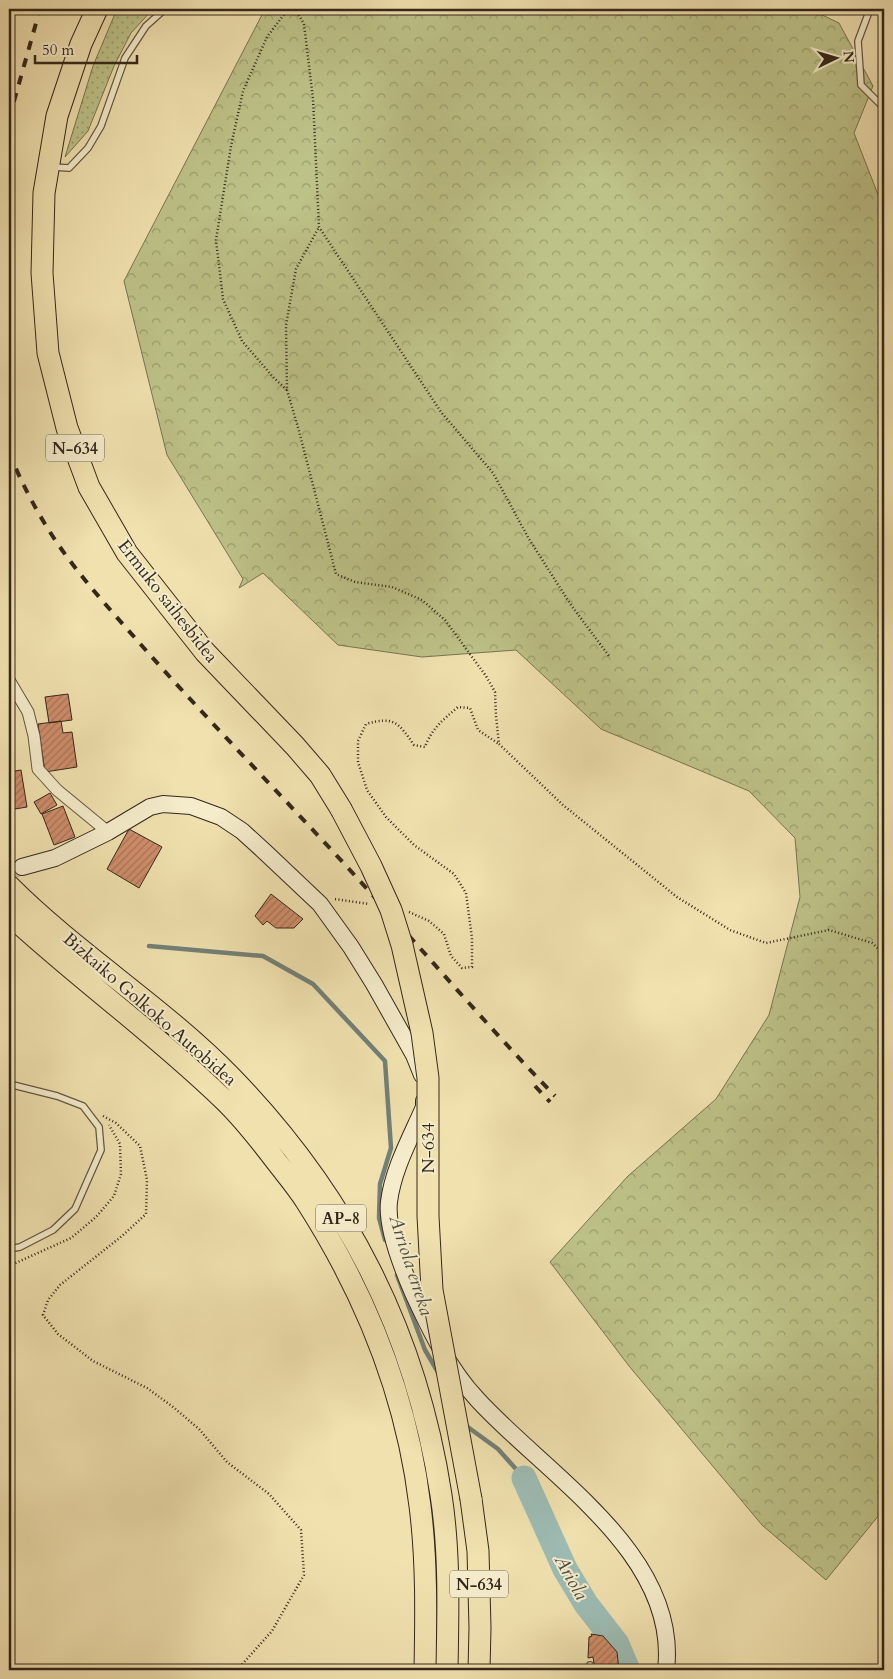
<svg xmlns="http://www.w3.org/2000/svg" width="893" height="1679" font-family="Cardo,serif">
  <defs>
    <pattern id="grass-dots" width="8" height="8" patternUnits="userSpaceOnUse" patternTransform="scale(1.25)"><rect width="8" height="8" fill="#bdc288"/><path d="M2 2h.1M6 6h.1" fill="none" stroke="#9a9e6e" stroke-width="1.8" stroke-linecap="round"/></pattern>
    <pattern id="forest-crowns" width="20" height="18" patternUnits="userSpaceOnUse" patternTransform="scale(1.25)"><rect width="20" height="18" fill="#bdc288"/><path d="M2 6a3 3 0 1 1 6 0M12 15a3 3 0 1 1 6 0" fill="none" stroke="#9a9e6e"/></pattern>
    <pattern id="building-hatch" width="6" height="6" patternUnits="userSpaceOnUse" patternTransform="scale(1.25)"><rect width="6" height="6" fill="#cf8d6b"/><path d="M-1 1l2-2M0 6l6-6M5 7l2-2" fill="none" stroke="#a97357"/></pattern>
  </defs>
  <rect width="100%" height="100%" fill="#f0e1af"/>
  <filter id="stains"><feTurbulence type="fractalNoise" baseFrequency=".004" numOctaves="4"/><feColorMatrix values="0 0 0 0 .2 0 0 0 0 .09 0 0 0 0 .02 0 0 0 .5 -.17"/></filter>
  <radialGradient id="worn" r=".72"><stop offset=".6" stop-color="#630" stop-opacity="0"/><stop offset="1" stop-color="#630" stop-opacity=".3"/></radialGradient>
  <path fill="url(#grass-dots)" stroke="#787452" d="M117,9H153L131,33L114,66L88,131L65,157L93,66Z"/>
  <path fill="url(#forest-crowns)" stroke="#787452" d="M265,9H816V12L839,23L873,86L854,133L884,210V1509L826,1580L762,1525L629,1366L550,1262L628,1176L716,1099L769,1015L800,897L795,838L749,791L601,729L516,650L422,657L338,645L263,573L239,588L243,579L167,455L124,281Z"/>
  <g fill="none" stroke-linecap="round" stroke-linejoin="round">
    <path stroke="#738077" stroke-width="4.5" d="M149,946L263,956L313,984L385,1061L391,1148L380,1184L379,1218L385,1240
      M397,1275L425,1350L439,1374
      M465,1425L498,1449L524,1478"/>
    <path stroke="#9dbcb4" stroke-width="25" d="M524,1478L565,1569L586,1604L617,1644L628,1670"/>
  </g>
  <path fill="url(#building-hatch)" stroke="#34271b" d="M68,694L72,720L49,723L45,697Z
    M61,721L63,733L72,732L77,767L45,772L38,724Z
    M21,770L27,807L9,810V772Z
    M50,793L57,805L41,814L34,802Z
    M63,806L75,837L54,845L42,814Z
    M129,829L162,847L139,888L107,869Z
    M271,894L303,919L294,928H276L267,921L263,925L255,916Z
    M591,1634L603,1636L617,1652L619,1670H595L593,1657L588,1658L589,1637L592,1636Z"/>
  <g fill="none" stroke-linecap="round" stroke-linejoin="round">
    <path stroke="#cabc91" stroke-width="16" stroke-dasharray="16 8" stroke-linecap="butt" d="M9,872L22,867"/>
    <defs>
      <path id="lane" d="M870,9L858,41L861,85L884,108
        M53,167L69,168L88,148L101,126L125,58L146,26L165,9
        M9,1084L57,1096L83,1106L99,1127L101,1150L75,1209L53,1230L20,1247L9,1249
        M590,1665V1670"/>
      <path id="street" d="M9,680L28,712L34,736L38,769L57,790L108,832"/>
      <path id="secondary" d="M22,867L55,858L108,832L150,807L163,804L191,806L221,817L242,831L265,852L320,904L351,947L374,984L414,1055L422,1075
        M424,1101V1107C411,1137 393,1169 389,1202C386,1227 403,1270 413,1293C430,1330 449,1369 477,1399C545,1474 680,1554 666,1670"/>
      <path id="highway" d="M97,9L81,44L57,116L44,193L42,273L48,353L67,428L89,487L127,553L205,652L295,746L320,775L341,809
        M9,886C78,955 164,1008 232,1078C346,1196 416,1332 441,1495C450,1553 448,1612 447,1670
        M9,914C78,978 155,1033 223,1099C242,1117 260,1140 276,1161C286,1174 297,1187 306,1201C365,1293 407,1397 420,1506C427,1561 426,1616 425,1670
        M471,1499L478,1551L480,1628L479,1670"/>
    </defs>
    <use href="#lane" stroke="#635640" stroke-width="8"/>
    <use href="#street" stroke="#635640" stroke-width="13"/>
    <use href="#secondary" stroke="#34271b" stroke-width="18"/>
    <use href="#highway" stroke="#34271b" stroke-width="23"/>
    <path stroke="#34271b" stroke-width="2.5" stroke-dasharray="1 2.5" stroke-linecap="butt" d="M288,9L267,37L243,91L231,146L216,240L223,299L242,341L274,378L287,390L286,325L296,269L319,227
      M295,9L304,24L313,99L319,227L441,412L493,473L529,539L571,605L609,656
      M287,390L299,431L336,574L355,582L392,587L422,600L445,620L486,676L495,692L496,716L499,744L563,805L677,897L730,930L766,943L829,930L872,943L884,954
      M335,899L369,904
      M409,912L429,921L444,934L451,956L462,968L472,967V938L466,893L454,874L414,845L386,817L367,790L358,762V741L366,724C394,716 398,722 414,745L425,747C432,728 443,720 458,707L470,708L478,730L499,744
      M103,1116L116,1123L140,1146L147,1180L146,1214L122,1236L60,1285L48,1300L43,1315L58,1334L93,1361L147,1388L173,1407L199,1429L227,1462L269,1494L301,1530L304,1575L272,1631L237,1670
      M9,1266L71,1238L96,1217L114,1196L121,1174L120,1144L109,1125"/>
    <use href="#lane" stroke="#f5eccb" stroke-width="5.5"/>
    <use href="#street" stroke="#f5eccb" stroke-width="11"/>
    <use href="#secondary" stroke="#f5eccb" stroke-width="16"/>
    <use href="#highway" stroke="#f0e1af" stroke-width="21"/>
    <path stroke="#34271b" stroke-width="4" stroke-dasharray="9 9" stroke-linecap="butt" d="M9,119L40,9
      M9,452C19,477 31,501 45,524C72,569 109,608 143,647C198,709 255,768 311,828C394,916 471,1009 555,1096
      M385,918L409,947
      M535,1086L550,1102"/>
    <defs>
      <path id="highway-bridge" d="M341,809L371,866L391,910L402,945L422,1033L428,1078V1216L432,1290L471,1499"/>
    </defs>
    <use href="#highway-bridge" stroke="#34271b" stroke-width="23" stroke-linecap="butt"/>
    <use href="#highway-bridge" stroke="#f0e1af" stroke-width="21"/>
  </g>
  <g text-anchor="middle" stroke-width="4" stroke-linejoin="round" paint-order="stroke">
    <g fill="#f5eccb" stroke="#6e6250" stroke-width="1">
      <rect x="46" y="434.5" width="58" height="27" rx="4"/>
      <rect x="316" y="1204.5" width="50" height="27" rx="4"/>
      <rect x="450" y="1570.5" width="58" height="27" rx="4"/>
    </g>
    <g font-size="16" font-weight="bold" fill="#34271b">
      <text x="75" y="454">N-634</text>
      <text x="341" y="1224">AP-8</text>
      <text x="479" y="1590">N-634</text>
    </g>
    <g font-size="18" fill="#34271b" stroke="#f5eccb">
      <text transform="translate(168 601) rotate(52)" y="6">Ermuko saihesbidea</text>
      <text transform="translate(150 1009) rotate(41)" y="6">Bizkaiko Golkoko Autobidea</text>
      <text transform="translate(428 1148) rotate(-90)" y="6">N-634</text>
    </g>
    <g font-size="19" font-style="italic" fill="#4e4c41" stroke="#f5eccb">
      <text transform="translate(412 1265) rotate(72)" y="7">Arriola erreka</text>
      <text transform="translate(572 1577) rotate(61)" y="7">Ariola</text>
    </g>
  </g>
  <rect width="893" height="1679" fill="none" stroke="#f0e1af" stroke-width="30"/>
  <rect x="10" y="10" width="873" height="1659" fill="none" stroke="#34271b" stroke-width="2.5"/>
  <rect x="15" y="15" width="863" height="1649" fill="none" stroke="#34271b"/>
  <g transform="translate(836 58) rotate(85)" stroke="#f5eccb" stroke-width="4" paint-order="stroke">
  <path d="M0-4L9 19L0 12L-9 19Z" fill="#34271b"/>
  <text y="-8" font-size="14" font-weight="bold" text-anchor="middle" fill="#34271b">N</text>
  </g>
  <path d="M35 55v8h102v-8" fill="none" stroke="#34271b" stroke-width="2.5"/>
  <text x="42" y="55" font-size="15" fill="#34271b" stroke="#f5eccb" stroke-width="4" paint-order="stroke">50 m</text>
  <rect width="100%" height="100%" filter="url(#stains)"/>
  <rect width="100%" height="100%" fill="url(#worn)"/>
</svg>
